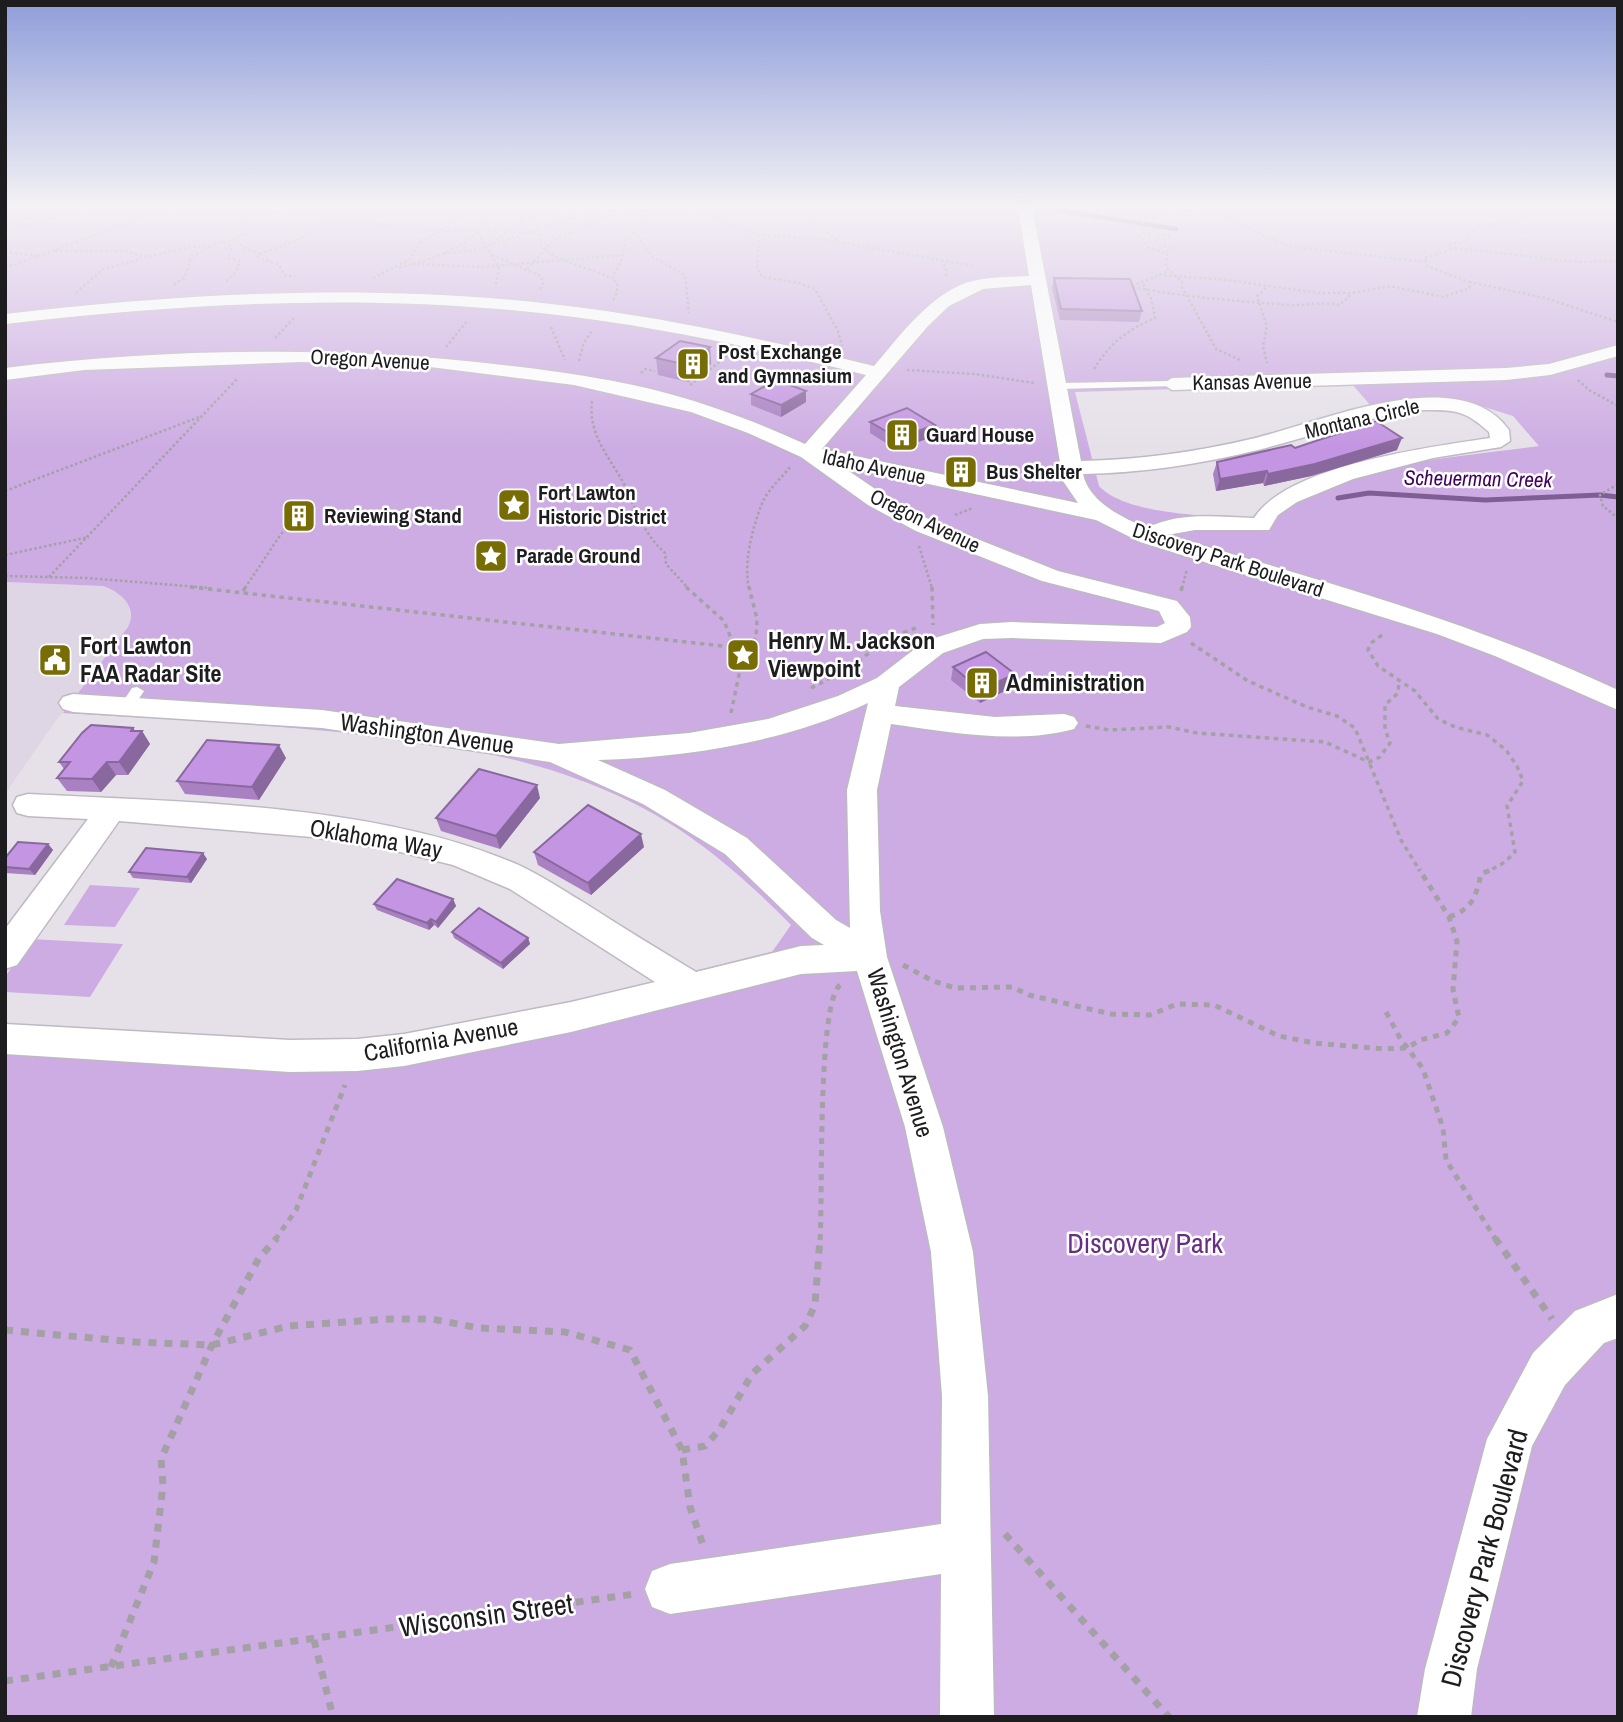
<svg xmlns="http://www.w3.org/2000/svg" width="1623" height="1722" font-family="'Archivo Narrow',sans-serif">
  <rect width="100%" height="100%" fill="#e6e1e9"/>
  <path fill="#dfd6e5" d="M5,582L103,586L117,590L125,598L129,606L131,622L81,693L57,719L5,794Z"/>
  <path fill="#cdace3" fill-rule="evenodd" d="M5,207H1618V1717H5V1027L316,1046L370,1042L501,1019L772,952L791,925C742,875 690,830 627,800C536,756 438,742 339,732C247,723 155,718 63,713L128,627C138,607 121,592 103,586L5,582ZM1352,384L1371,406L1458,401L1478,405L1513,416L1539,446C1450,459 1346,461 1273,520C1229,516 1128,518 1099,486L1075,392Z
    M90,885L140,888L115,927L64,925Z
    M31,939L123,944L90,997L5,992V977Z"/>
  <g fill="none" stroke-linecap="round" stroke-linejoin="round">
    <path stroke="#7f5e94" stroke-width="4.5" d="M1056,210L1176,229"/>
    <path stroke="#7f5e94" stroke-width="5" d="M1607,375L1618,376
      M1338,498L1369,493L1485,500L1600,495L1618,497"/>
    <defs>
      <path id="lane" d="M1172,381L1177,384L1175,386L1059,389L1054,386L1059,383Z
        M137,687L144,691L132,709H122L120,706L132,688Z"/>
      <path id="street" d="M1018,207H1032L1081,461C1138,460 1196,452 1251,439C1317,424 1459,359 1509,430L1510,441L1501,447L1433,458L1353,479L1297,502L1278,515L1269,530H1195L1167,535C1320,580 1473,622 1618,690V710L1495,656L1437,634L1140,542L1096,520L840,465L884,495L932,521L1058,571L1177,601L1190,617L1191,627L1187,632L1161,643L1012,638L983,639L943,653L899,687L895,706L995,717L1064,714L1074,717L1078,723L1074,729C1016,745 949,732 891,724L877,790L880,911L887,957L943,1127L973,1252L988,1396L994,1717H940L941,1574L670,1614L652,1607L645,1589L652,1571L670,1564L941,1524L942,1396L931,1252L905,1127L857,971L801,974L571,1032L404,1066L357,1071L290,1072L5,1054V1024L290,1040L357,1039L404,1034L571,1002L655,982L510,889L453,865L396,851L312,837L119,821L17,965L5,969V929L88,819L28,816L17,813L13,805L17,797L28,794C179,802 369,803 509,861C535,871 559,888 583,902C620,926 658,949 696,972L801,946L824,945L812,938L725,854L643,804L550,762L322,728L73,712L63,709L59,703L63,697L73,694L322,710L559,744L689,733L768,719L838,696L877,678L925,641L980,624L1012,622L1157,627L1165,623L1159,611L1042,581L916,531L868,505L801,457L748,433L691,412L574,385L430,367L301,362L84,370L5,380V368C170,348 338,346 503,365C571,373 641,383 706,405C740,416 772,429 805,444L866,375C761,349 656,326 549,314C368,293 185,303 5,324V314C186,293 370,283 551,304C660,316 767,340 874,366C899,337 924,302 960,285C981,276 1007,277 1029,276ZM1031,285L1063,481L1078,503L822,449L928,326L949,306L983,289ZM1418,410C1452,410 1463,408 1489,432L1490,438C1430,447 1288,465 1254,518C1219,517 1179,511 1147,528C1123,518 1089,502 1083,474C1141,473 1201,464 1258,450C1311,436 1363,418 1418,410ZM868,703L847,790L850,928L836,920L747,838L665,790L598,760C689,757 785,742 868,703Z
        M1618,345V356L1550,375L1506,380L1172,390L1163,384L1172,378L1506,368L1549,364Z
        M1618,1294V1338L1604,1343L1565,1385L1532,1446L1477,1669L1471,1717H1417L1425,1669L1487,1439L1533,1353L1575,1311Z"/>
    </defs>
    <use href="#lane" stroke="#beb9c2" stroke-width="3"/>
    <use href="#street" stroke="#beb9c2" stroke-width="3"/>
    <path stroke="#a3a0a6" stroke-width="2.5" stroke-dasharray="2.5 2.5" stroke-linecap="butt" d="M240,207L243,229L246,231L236,239L243,247L260,254L258,257L279,265L284,275L295,277
      M241,207L279,212
      M271,207L279,212L422,230L533,232
      M518,207C527,214 536,220 539,232C541,240 539,245 547,251C565,265 591,267 612,279
      M555,207L584,214
      M694,207L730,225L759,235L822,239L974,266
      M796,207L838,241
      M1157,207L1143,221V231L1139,236L1148,247L1167,254L1166,267L1182,282V287L1216,349L1240,360
      M1162,207L1228,218L1287,246L1425,262
      M612,213L697,209
      M5,222L90,207
      M5,230L79,212
      M634,232L653,257L685,275L689,313
      M478,233L499,268L495,287
      M1143,233L1171,236
      M759,235L757,267L762,277L799,283L815,289L838,331L842,346
      M1157,236V244L1170,248L1165,252
      M496,240L545,207
      M1455,248L1577,262L1618,261
      M55,251H125L146,257L192,247L211,246
      M5,252L38,256
      M260,254L298,240L332,217
      M444,254L474,250L570,219L634,207
      M492,255L541,276L543,283L540,290
      M941,260L946,268V278
      M412,264L481,267L623,255
      M5,268L172,207
      M399,268C429,259 461,252 482,227V207
      M527,269L554,240L587,225L604,213
      M1159,275L1226,280L1320,293H1353L1390,286L1443,297L1470,288L1469,282L1427,266L1425,262L1428,260L1424,258L1455,248L1448,244L1464,242L1469,232L1476,228L1525,217L1524,207
      M373,278L409,260L420,243L457,220L462,207
      M226,281L236,272L240,261L228,258L231,249L226,248L232,242
      M1469,282L1545,298L1618,322
      M174,285L185,277L191,257L218,243L236,239
      M1128,286C1182,297 1236,301 1290,305C1306,306 1324,301 1339,305L1349,297V293
      M1132,286L1169,271
      M1266,288L1257,296L1267,327L1263,346L1267,363
      M76,293L103,269L142,259
      M613,300L617,293V282L612,279L621,261L626,240L649,218V207
      M551,327L565,360
      M275,338L295,317
      M446,347L467,321
      M579,361L584,342L592,331
      M1094,369C1110,343 1127,330 1155,318L1151,298L1142,282
      M907,370L975,374L1034,383
      M641,373L645,369L655,371
      M1578,380L1589,390L1618,406
      M690,385L727,356
      M592,401C588,435 609,456 624,484C637,511 642,532 665,553L666,564L688,588
      M1026,476L1049,475
      M1618,484L1600,495L1603,506L1618,518
      M5,491L202,416
      M955,515L973,508
      M919,546L932,588
      M5,555L89,537
      M5,576L87,578L211,588
      M49,577L238,378
      M245,588L281,534L299,517
      M749,588C743,563 753,525 763,501C769,489 782,477 791,466
      M1182,588L1187,569"/>
    <path stroke="#a3a0a6" stroke-width="3.5" stroke-dasharray="4.5 4.5" stroke-linecap="butt" d="M190,587L723,646L738,650
      M686,587L724,621L735,648
      M932,587L933,625
      M243,591L246,587
      M1181,591L1182,587
      M1382,635L1371,643L1368,650L1378,666L1415,691L1438,719L1455,727L1487,735L1506,750L1517,766L1523,781L1507,806L1515,852L1505,862L1489,871
      M1191,643L1248,681L1307,707L1337,716L1355,728L1401,840L1420,871
      M739.5 652a5.5 5.5 0 1 1 11 0a5.5 5.5 0 1 1-11 0Z
      M746,648L756,638L757,619L749,587
      M811,688L846,670L888,639L918,627
      M731,713L743,656
      M1086,726L1109,730L1169,727L1197,733L1325,742L1369,762L1380,757L1390,743L1385,729V705L1398,693L1399,681"/>
    <path stroke="#a3a0a6" stroke-width="5" stroke-dasharray="6 6" stroke-linecap="butt" d="M1449,917C1472,909 1476,897 1481,874L1493,869
      M903,965L933,981L955,988L1012,987L1029,995L1111,1014L1150,1015L1177,1004L1214,1005L1279,1036L1314,1043L1384,1049L1407,1048L1420,1040L1447,1033L1459,1018L1453,990L1457,941L1449,917L1419,869
      M1386,1012L1400,1038L1423,1069L1443,1128L1446,1160L1496,1240
      M275,1240L296,1210L345,1085
      M820,1240C823,1200 817,1004 840,985"/>
    <path stroke="#a3a0a6" stroke-width="7" stroke-dasharray="8 8" stroke-linecap="butt" d="M1495,1238L1552,1319
      M5,1330L135,1342L212,1345L289,1326L388,1319H432L479,1328L565,1332L630,1350L682,1450L690,1507L703,1545
      M682,1450L705,1446L720,1429L752,1374L805,1326L815,1305L820,1238
      M1005,1534L1169,1717
      M314,1640L333,1717
      M111,1667L154,1562L163,1485L161,1459L212,1345L259,1258L277,1238
      M5,1681L635,1594"/>
    <use href="#lane" fill="#fff" fill-rule="evenodd"/>
    <use href="#street" fill="#fff" fill-rule="evenodd"/>
  </g>
  <path fill="#a980c2" d="M1054,278L1142,311L1139,322L1060,320L1052,288Z
    M710,347L711,364L688,382L658,375L656,358Z
    M751,394L806,402L781,417L751,405Z
    M870,422L934,436L897,450L870,433Z
    M1295,448L1397,450L1311,476L1264,486L1263,483L1216,491L1213,474L1217,462Z
    M953,667L1015,674L1013,687L980,703L951,680Z
    M133,728L135,731H142L150,744L128,775H116L101,792L67,791L57,778L64,769L59,762Z
    M286,758L259,800L185,794L177,781Z
    M540,798L500,849L441,831L436,818Z
    M48,844L53,850L35,875L5,873V858Z
    M644,847L591,895L538,865L534,852Z
    M207,859L191,883L133,878L129,872Z
    M453,899L456,906L438,928L434,925L429,930L377,910L374,904Z
    M452,932L528,938L530,944L503,969L454,938Z"/>
  <path fill="#89689e" d="M710,347L711,364L688,382L687,365Z
    M806,391V402L781,417V405Z
    M935,425L934,436L897,450L898,438Z
    M1402,438L1397,450L1311,476L1264,486L1268,474Z
    M1267,471L1263,483L1216,491L1220,479Z
    M1015,674L1013,687L980,703L981,690Z
    M133,728L139,736L142,731L150,744L128,775L119,762L131,731Z
    M279,745L286,758L259,800L252,787Z
    M107,762L116,775L101,792L92,779Z
    M537,785L540,798L500,849L496,836Z
    M641,834L644,847L591,895L588,883Z
    M48,844L53,850L35,875L29,869Z
    M203,853L207,859L191,883L187,877Z
    M453,899L456,906L438,928L436,922Z
    M431,919L434,925L429,930L427,923Z
    M528,938L530,944L503,969L501,963Z"/>
  <path fill="#c495e2" stroke="#89689e" stroke-width="2" d="M1054,278L1130,279L1142,311L1061,309Z
    M680,341L710,347L687,365L656,358Z
    M776,380L806,391L781,405L751,394Z
    M907,408L935,425L898,438L870,422Z
    M1376,421L1402,438L1315,464L1268,474L1267,471L1220,479L1217,462L1291,445L1295,448Z
    M986,652L1015,674L981,690L953,667Z
    M91,725L133,728L131,731H142L119,762H107L92,779L57,778L70,762H59L82,733Z
    M207,740L279,745L252,787L177,781Z
    M479,769L537,785L496,836L436,818Z
    M588,805L641,834L588,883L534,852Z
    M18,842L48,844L29,869L5,867V858Z
    M146,848L203,853L187,877L129,872Z
    M397,879L453,899L436,922L431,919L427,923L374,904Z
    M479,908L528,938L501,963L452,932Z"/>
  <linearGradient id="sky" x2="0" y2="1"><stop stop-color="#8f9dda"/><stop offset="0.46" stop-color="#f4f2f5"/><stop offset="1" stop-color="#f4f2f5" stop-opacity="0"/></linearGradient>
  <rect width="1623" height="448" fill="url(#sky)"/>
  <defs>
    <symbol id="building-square" viewBox="-11 -11 22 22"><rect x="-9" y="-9" width="18" height="18" rx="4" fill="#786c05" stroke="#fff"/><path d="M-4-6H4V6H1V3H-1V6H-4ZM-2.5-4.3h1.7v1.8h-1.7ZM.8-4.3h1.7v1.8H.8ZM-2.5-1h1.7V.8h-1.7ZM.8-1h1.7V.8H.8Z" fill="#fff"/></symbol>
    <symbol id="sight-square" viewBox="-11 -11 22 22"><rect x="-9" y="-9" width="18" height="18" rx="4" fill="#786c05" stroke="#fff"/><path d="M0-6L1.8-2.2L6-1.7L2.9 1.2L3.7 5.4L0 3.3L-3.7 5.4L-2.9 1.2L-6-1.7L-1.8-2.2Z" fill="#fff"/></symbol>
    <symbol id="civic-square" viewBox="-11 -11 22 22"><rect x="-9" y="-9" width="18" height="18" rx="4" fill="#786c05" stroke="#fff"/><path d="M-.6-6.5H3V-4.5H.6V-3L4-1V1h2V6H-6V1h2V-1L-.6-3ZM-1.2 2.5V6h2.4V2.5Z" fill="#fff"/></symbol>
  </defs>
  <g fill-rule="evenodd">
    <use href="#building-square" x="674" y="345" width="38" height="38"/>
    <use href="#building-square" x="883" y="416" width="38" height="38"/>
    <use href="#building-square" x="942" y="453" width="38" height="38"/>
    <use href="#sight-square" x="495" y="486" width="38" height="38"/>
    <use href="#building-square" x="280" y="497" width="38" height="38"/>
    <use href="#sight-square" x="472" y="537" width="38" height="38"/>
    <use href="#sight-square" x="724" y="636" width="38" height="38"/>
    <use href="#civic-square" x="36" y="641" width="38" height="38"/>
    <use href="#building-square" x="963" y="664" width="38" height="38"/>
  </g>
  <g text-anchor="middle" stroke-width="5" stroke-linejoin="round" paint-order="stroke">
    <g font-size="21" font-weight="bold" fill="#1d1c1f" stroke="#fff" text-anchor="start">
      <text x="718" y="359">Post Exchange<tspan x="718" dy="24">and Gymnasium</tspan></text>
      <text x="926" y="442">Guard House</text>
      <text x="986" y="479">Bus Shelter</text>
      <text x="538" y="500">Fort Lawton<tspan x="538" dy="24">Historic District</tspan></text>
      <text x="324" y="523">Reviewing Stand</text>
      <text x="516" y="563">Parade Ground</text>
    </g>
    <g font-size="21" fill="#1d1c1f" stroke="#fff">
      <text transform="translate(370 360) rotate(3)" y="7">Oregon Avenue</text>
      <text transform="translate(1252 382) rotate(-1)" y="7">Kansas Avenue</text>
      <text transform="translate(1362 419) rotate(-13)" y="7">Montana Circle</text>
      <text transform="translate(874 467) rotate(12)" y="7">Idaho Avenue</text>
      <text transform="translate(925 521) rotate(26)" y="7">Oregon Avenue</text>
      <text transform="translate(1228 560) rotate(18)" y="7">Discovery Park Boulevard</text>
    </g>
    <g font-size="21" font-style="italic" fill="#430060" stroke="#fff">
      <text transform="translate(1478 479) rotate(1)" y="7">Scheuerman Creek</text>
    </g>
    <g font-size="24" font-weight="bold" fill="#1d1c1f" stroke="#fff" text-anchor="start">
      <text x="768" y="649">Henry M. Jackson<tspan x="768" dy="28">Viewpoint</tspan></text>
      <text x="80" y="654">Fort Lawton<tspan x="80" dy="28">FAA Radar Site</tspan></text>
      <text x="1006" y="691">Administration</text>
    </g>
    <g font-size="24" fill="#1d1c1f" stroke="#fff">
      <text transform="translate(427 734) rotate(8)" y="8">Washington Avenue</text>
      <text transform="translate(376 839) rotate(10)" y="8">Oklahoma Way</text>
      <text transform="translate(441 1040) rotate(-10)" y="8">California Avenue</text>
      <text transform="translate(900 1053) rotate(73)" y="8">Washington Avenue</text>
    </g>
    <g font-size="28" fill="#682e87" stroke="#fff">
      <text x="1145" y="1253">Discovery Park</text>
    </g>
    <g font-size="28" fill="#1d1c1f" stroke="#fff">
      <text transform="translate(1484 1558) rotate(-75)" y="10">Discovery Park Boulevard</text>
      <text transform="translate(486 1615) rotate(-8)" y="10">Wisconsin Street</text>
    </g>
  </g>
  <rect width="1623" height="1722" fill="none" stroke="#1d1c1f" stroke-width="14"/>
</svg>
